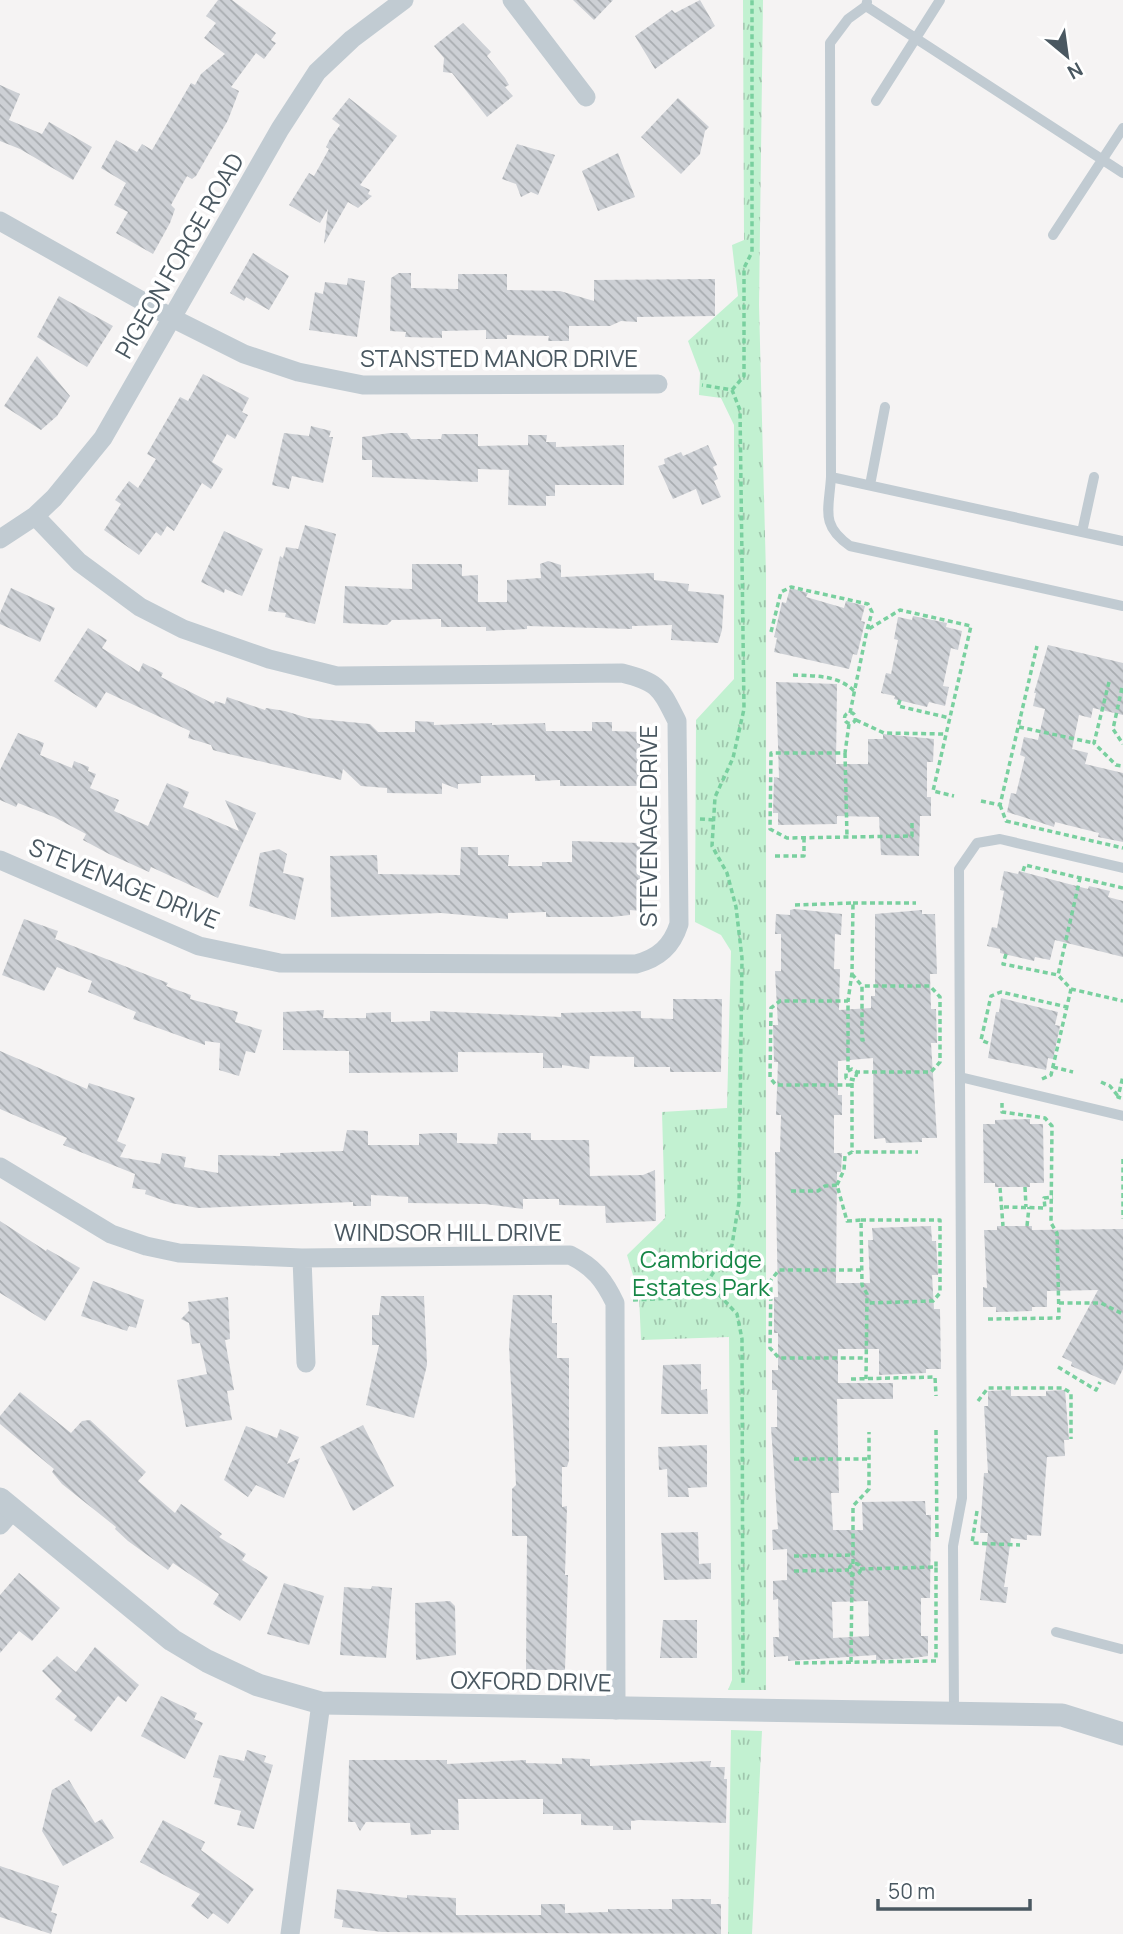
<svg xmlns="http://www.w3.org/2000/svg" width="1123" height="1934" font-family="Manrope,sans-serif">
  <defs>
    <pattern id="grass-tufts" width="24" height="20" patternUnits="userSpaceOnUse" patternTransform="scale(1.75)"><rect width="24" height="20" fill="#c2f1d1"/><path d="M3 7l-1-3M5 7V3M7 7l1-3M15 17l-1-3M17 17v-4M19 17l1-3" fill="none" stroke="#a0c6ad"/></pattern>
    <pattern id="building-back-hatch" width="6" height="6" patternUnits="userSpaceOnUse" patternTransform="scale(1.75)"><rect width="6" height="6" fill="#cdd0d5"/><path d="M-1 5l2 2M0 0l6 6M5-1l2 2" fill="none" stroke="#a8acb0"/></pattern>
  </defs>
  <rect width="100%" height="100%" fill="#f5f3f3"/>
  <path fill="url(#grass-tufts)" d="M743,0H763L759,305L766,574V1690H728L732,1680L729,1337L641,1340L639,1295L627,1255L665,1218L662,1112L727,1108L731,951L721,935L695,922L696,720L734,679V425L721,398L699,395L700,373L688,341L738,296L732,245L744,240Z
    M731,1730L762,1731L752,1934H728Z"/>
  <path fill="url(#building-back-hatch)" fill-rule="evenodd" d="M218,0H232L276,33L271,40L276,43L264,59L256,53L231,87L239,91L228,120L196,176L192,179L187,176L171,205L175,209L170,223L153,254L116,233L128,212L114,205L126,183L101,168L116,140L137,152L142,144L152,150L191,83L195,85L201,74L225,54L204,38L216,23L206,16Z
    M573,0H613L594,20Z
    M700,0L715,26L655,69L635,36L672,10L675,13Z
    M463,23L491,52L487,56L505,78L509,85L505,87L513,96L487,117L452,73L443,72L444,58L434,46Z
    M0,85L20,94L9,120L42,134L49,122L92,147L73,180L20,149L0,141Z
    M349,98L397,136L360,185L370,190L368,194L372,196L358,208L348,202L324,244L328,209L320,223L289,205L309,173L314,176L329,149L326,147L330,139L340,125L332,119Z
    M678,98L709,127L705,131L700,154L681,174L641,137Z
    M517,144L555,155L538,195L531,192L521,197L516,184L502,179Z
    M618,153L635,197L598,211L582,171Z
    M253,253L289,276L269,310L246,297L244,301L230,293Z
    M399,273H411V288L458,289V274H507V290L560,291L594,301V280L715,279V316L637,317V322L621,321L610,326H569V341H548L549,336L507,335V339H486V330L442,331V338L405,337L406,332L390,331L391,278Z
    M348,278L365,281L357,337L309,330L315,292L323,294L325,282L347,285Z
    M59,296L113,326L87,367L37,337Z
    M37,356L70,396L57,416L41,430L4,406Z
    M203,374L249,398L242,412L248,415L235,439L227,434L212,462L223,469L211,489L202,483L174,531L167,526L161,536L156,532L139,555L104,530L121,504L115,500L129,481L138,488L156,459L147,454L180,397L188,401Z
    M311,426L331,431L329,437H333L323,483L292,476L289,489L272,485L284,433L309,436Z
    M390,433H407L411,439H441L442,434H478V446L528,445V435H547L546,442H556V447L624,445V485H555V496H546V506L508,505L509,470L478,469V482L372,477V460H362V437Z
    M708,445L717,465L713,467L718,479L714,481L721,497L702,505L696,489L673,499L658,466L665,464L664,459L681,452L683,456Z
    M305,525L336,534L315,624L285,617L286,613L268,611L280,556L283,558L286,547L298,549Z
    M224,531L263,549L242,596L225,589L224,593L201,582Z
    M548,561L561,565V577L654,573V580L689,584L688,591L724,595L722,630L718,643L671,640L672,625L632,626V629L527,626V629L486,631V627H441V619L392,620L387,625L343,623L345,586L412,589V564H462V576L478,575V602H507V580L541,578L540,564Z
    M11,588L55,608L40,642L0,624V613Z
    M790,588L808,593L806,597L844,608L846,601L865,606L861,621L865,622L857,655L853,654L849,669L774,652L777,638L774,637L782,602L786,603Z
    M913,616L947,623L946,627L962,631L958,650L951,648L943,686L949,687L945,706L929,702L927,707L894,699L895,696L881,693L886,673L891,674L898,640L894,639L898,617L912,620Z
    M88,628L107,640L102,648L139,672L143,663L163,673L161,677L214,704L215,701L225,704L227,697L265,710L266,708L285,711L308,718L370,724L378,732H415V721L434,722V725L492,723V725L545,723L546,731H592V722H612V731L640,732V786H560V780L535,781V775L481,776V783L458,784V789L442,783V794L387,793V788L361,786L343,769L341,780L220,752L213,750L211,745L188,738L190,731L106,692L96,708L54,681Z
    M1048,645L1123,663V715L1093,708L1091,718L1079,715L1072,749L1088,753L1085,764L1123,773V842L1098,837L1099,833L1055,822L1054,827L1007,812L1011,793L1016,794L1025,757L1020,755L1024,737L1038,740L1045,709L1033,706L1036,693H1034Z
    M776,682L837,684L836,764H868V739H883V734L934,739L933,762H927V797H931V816H920L919,856L881,855L879,817L837,816V824L778,825V813H773L774,777L779,778Z
    M18,733L44,743L40,755L72,768L74,761L89,767L88,771L96,774L90,788L119,800L114,811L148,826L167,783L189,792L183,807L239,831L225,800L256,813L218,898L151,867L149,872L109,854L83,840L86,834L54,817L18,803L16,807L0,800V770Z
    M572,841L640,843V911L630,910V915L611,917H546V912L508,913V919L441,913L331,917L330,856L377,855L378,874L460,875L461,847H478V855H509L508,866H542V862H572Z
    M279,849L287,854L283,873L304,878L295,920L249,906L260,853Z
    M1004,871L1018,874L1019,871L1088,889L1089,886L1110,891L1108,897L1123,901V957L1055,940L1050,960L1035,957L1034,961L1000,953V949L987,946L992,927L997,928L1004,891L1000,890Z
    M795,909L842,914L841,935L835,934L834,969H840L839,1010L871,1008V996H875V914L922,910V914H935L937,974H930L931,1009H936L937,1043H931L937,1138H922V1142L886,1143L885,1138L874,1139L873,1058L838,1061V1095H842V1115H834V1153H842L841,1172H837L836,1283H870L868,1240H873L872,1228L931,1226L932,1241H936L938,1275H932L934,1309H940L941,1369H926V1373L879,1375V1349H838V1383H893V1399H837L839,1493H831L833,1530H863L862,1502L925,1501L926,1515H931L930,1598H921V1636H928V1656L913,1658L876,1660V1655L788,1661V1656L774,1657L773,1637H779L778,1599L773,1600V1581L787,1580V1549L773,1550L772,1530L778,1529L771,1427H777V1390H772V1370H778V1333H774V1297H778L775,1152H780L781,1115H776L778,1062H774L773,1025H778L775,971H781V934H775L776,914L790,915V910ZM868,1601L869,1636L833,1638L832,1602Z
    M24,919L58,931L55,939L168,983L166,986L191,995L190,999L238,1012L235,1022L262,1030L255,1053L246,1051L239,1076L219,1070L220,1043L205,1041V1045L133,1019L136,1012L88,992L92,981L57,967L44,991L2,975Z
    M1001,998L1058,1012L1055,1025L1060,1026L1053,1059L1048,1058L1046,1070L988,1058L996,1012H999Z
    M673,999H722L721,1072H670V1067H634V1057L590,1056L589,1069L562,1065V1068H543V1053L458,1052V1072L349,1073V1051L283,1050V1012L324,1010L323,1018H366V1013L391,1012V1022L430,1021V1011L561,1017V1013L641,1011V1018L673,1019Z
    M0,1051L87,1089L89,1083L135,1098L117,1141L126,1145L120,1157L160,1164L162,1153L186,1157L184,1167L218,1173V1155L280,1156V1153L343,1151L347,1130L368,1131V1145H419V1134L437,1133H457V1143L497,1144L498,1133H531V1140H589L590,1176L643,1175L655,1170L656,1221L606,1223L605,1206L559,1205V1199H523V1209L485,1204L408,1203V1197L371,1195V1206H353V1202L198,1208L171,1203L145,1194L146,1190L132,1188L135,1174L63,1145L67,1138L0,1109Z
    M1030,1119V1124H1043L1044,1183H1030V1187H995V1183H984L983,1124H995V1120Z
    M0,1221L46,1251L47,1249L80,1268L45,1321L0,1293Z
    M997,1226H1032V1230L1123,1229V1369L1115,1385L1071,1366L1072,1362L1062,1357L1098,1290L1047,1291V1307H1032V1311L996,1312V1307H983V1287L987,1288L984,1230H997Z
    M93,1281L144,1300L136,1328L129,1326L127,1331L81,1316Z
    M513,1295H552V1323H557V1358H569V1460L567,1467H562V1507L567,1506L565,1575H568L565,1670H526L527,1536H512V1489L516,1485L509,1346Z
    M381,1296H424L427,1365L414,1418L366,1405L379,1345H372V1315H379Z
    M228,1297L230,1339L225,1340L234,1390L227,1391L232,1420L186,1427L177,1380L207,1374L200,1343L192,1344L189,1323L181,1319L189,1311L188,1302Z
    M701,1364V1390L707,1389L708,1414H661L663,1365Z
    M1011,1390V1396H1046V1391L1065,1390L1069,1440H1064L1065,1456L1047,1457L1041,1536L1027,1535V1540L1011,1538L1004,1587H1008L1006,1603L980,1600L988,1533H980L984,1473H988L984,1406H988V1391Z
    M20,1392L71,1433L82,1421L90,1420L146,1472L138,1481L175,1513L181,1504L194,1513L222,1534L219,1537L246,1554L242,1560L268,1577L240,1621L213,1604L219,1594L173,1563L168,1570L128,1541L115,1529L116,1527L62,1484L52,1472L54,1469L0,1424V1416Z
    M363,1425L394,1486L353,1511L320,1447Z
    M246,1426L277,1438L280,1429L299,1437L287,1464L300,1458L284,1498L256,1485L248,1497L224,1480Z
    M707,1445V1487L688,1488L689,1497H668L667,1469L659,1470L658,1447Z
    M698,1532L699,1564L711,1563V1579L664,1580L661,1533Z
    M19,1573L60,1608L32,1641L19,1631L0,1653V1595Z
    M284,1583L324,1596L309,1645L267,1634Z
    M372,1586L392,1588L386,1658L340,1655L344,1587L371,1589Z
    M450,1601L455,1606L456,1655L416,1660L415,1603Z
    M663,1620H697V1658H660Z
    M95,1647L139,1685L126,1702L118,1696L91,1732L74,1720L77,1716L55,1699L62,1691L42,1671L57,1656L76,1672Z
    M161,1696L197,1713L194,1719L203,1723L185,1759L141,1736Z
    M247,1750L266,1756L264,1762L273,1765L254,1829L237,1825L241,1811L214,1804L221,1779L213,1777L219,1755L244,1761Z
    M562,1758L590,1759V1766L711,1761L710,1767H725L724,1779H727L726,1823L639,1820L631,1821V1830H613V1826L581,1825V1814H543V1799H458L459,1830H431V1834L411,1835L410,1823L366,1822L360,1831L355,1822H348L349,1760H447V1764L526,1760V1763L562,1764Z
    M69,1780L95,1823L102,1819L114,1838L63,1866L42,1831L52,1790Z
    M163,1820L205,1842L201,1850L254,1889L228,1924L213,1913L208,1919L191,1906L200,1894L140,1862Z
    M0,1866L59,1886L51,1912L57,1914L51,1934L0,1917Z
    M337,1889L407,1898V1895L456,1898V1915H541V1904H565V1913L608,1912V1909H672V1899H711V1904H721V1934L382,1932L342,1927L343,1920L334,1918Z"/>
  <g fill="none" stroke-linecap="round" stroke-linejoin="round">
    <path stroke="#79d09f" stroke-width="3.5" stroke-dasharray="5 3.5" stroke-linecap="butt" d="M732,390L744,376V268L752,252V0
      M771,632L781,592L791,587L868,604L872,612L867,630L900,610L971,626L933,791L954,796
      M793,675C816,676 839,675 855,692
      M1109,682L1094,743L1116,765L1123,766
      M1122,688L1113,729L1123,744
      M900,700L898,706L950,718
      M844.5 718a5.5 5.5 0 1 1 11 0a5.5 5.5 0 1 1-11 0Z
      M850,713L867,630
      M856,720L884,733L945,734
      M849,724L845,753H771L770,829L787,838L912,836V820
      M1019,727L1094,743
      M845,753L847,837
      M981,801L1000,805L1037,646
      M1000,805L1006,821L1123,848
      M700,819L714,820
      M775,856H804V838
      M1023,871L1025,865L1123,888
      M853,903H916
      M795,905L853,903L852,973L848,1001
      M1006,954L1003,964L1058,975
      M852,974L862,986
      M1071,989L1123,1001
      M988,1043L981,1040L991,996L1001,992L1067,1007
      M1053,1067L1073,1072
      M848,1070V1001H780L771,1008L770,1078L776,1085H852
      M857,1072L855,1080L846,1078V1072L852,1069L857,1072H931L940,1062V997L930,986H862V1040L868,1039
      M1042,1079L1051,1075L1071,989L1058,975L1080,878
      M1101,1082L1110,1086L1118,1096
      M852,1083V1152
      M1121,1098L1118,1097L1123,1076
      M1123,1159V1219
      M837,1185L844,1170L845,1156L852,1152H918
      M1025,1187L1026,1207
      M1000,1188L1003,1226
      M791,1191H818L825,1186L837,1185L847,1221L861,1220L862,1285L867,1294L866,1379
      M1004,1207L1045,1208L1044,1198L1053,1197
      M861,1220H940V1293L933,1301L867,1303
      M1027,1226L1029,1207
      M861,1270H779L771,1280L770,1348L779,1358H866
      M707,1282L737,1314L742,1339L743,1686
      M633,1300L677,1298L707,1282L732,1245L739,1202L742,958L736,907L727,873L712,846L715,797L733,758L744,709L740,410L732,390L702,385
      M1059,1303H1101L1123,1314
      M988,1319L1059,1318L1057,1233L1051,1223L1052,1126L1045,1118L1002,1112V1103
      M1058,1367L1096,1390L1100,1382
      M851,1379L935,1377L936,1396
      M978,1401L988,1388H1063L1071,1393V1439
      M936,1430L937,1540
      M794,1459H869
      M977,1511L972,1543L1020,1545
      M794,1556L853,1555
      M849.5 1569a5.5 5.5 0 1 1 11 0a5.5 5.5 0 1 1-11 0Z
      M853,1564V1506L869,1489V1432
      M860,1569L936,1567V1558
      M794,1571L849,1570
      M851,1662L852,1575
      M795,1663L936,1661V1567"/>
    <path stroke="#c1cbd2" stroke-width="10" d="M867,2L866,6L1123,173
      M866,6L848,19L830,43L831,477L1123,541
      M876,101L940,0
      M1053,235L1123,128
      M831,477C829,510 820,525 850,546L1123,606
      M870,485L885,407
      M1082,532L1094,477
      M960,1077L1123,1116
      M1056,1632L1121,1649
      M954,1711L953,1546L962,1498L959,869L977,843L1000,839L1123,868"/>
    <path stroke="#c1cbd2" stroke-width="19" d="M512,0L586,97
      M0,221L174,319L244,354L298,372L363,385L658,384
      M0,539L35,516L54,498L103,438L280,129L317,72L352,39L404,0
      M0,860L199,946L280,963L636,964C659,958 672,946 679,924L677,721C660,688 659,682 622,673L337,676L269,659L183,629L140,607L79,562L35,516
      M0,1167L111,1234L146,1246L179,1253L302,1258L570,1255C594,1267 604,1280 615,1303L616,1710
      M302,1258L306,1363
      M0,1525L13,1510
      M290,1934L321,1703"/>
    <path stroke="#c1cbd2" stroke-width="23" d="M0,1499L172,1640L207,1661L258,1685L321,1703L1062,1715L1123,1734"/>
  </g>
  <g text-anchor="middle" stroke-width="7" stroke-linejoin="round" paint-order="stroke">
    <g font-size="24" fill="#4a5861" stroke="#fff">
      <text transform="translate(180 256) rotate(-60)" y="8">PIGEON FORGE ROAD</text>
      <text x="499" y="367">STANSTED MANOR DRIVE</text>
      <text transform="translate(649 826) rotate(-90)" y="8">STEVENAGE DRIVE</text>
      <text transform="translate(124 884) rotate(22)" y="8">STEVENAGE DRIVE</text>
      <text x="448" y="1241">WINDSOR HILL DRIVE</text>
      <text transform="translate(531 1682) rotate(1)" y="8">OXFORD DRIVE</text>
    </g>
    <g font-size="24" fill="#168646" stroke="#fff">
      <text x="701" y="1268">Cambridge<tspan x="701" dy="28">Estates Park</tspan></text>
    </g>
  </g>
  <g transform="translate(1067 56) rotate(151)" stroke="#ffffff" stroke-width="5" paint-order="stroke">
  <path d="M0-5L12 26L0 18L-12 26Z" fill="#4a5861"/>
  <text y="-10" font-size="19" font-weight="bold" text-anchor="middle" fill="#4a5861">N</text>
  </g>
  <path d="M878 1899v10h152v-10" fill="none" stroke="#4a5861" stroke-width="3.5"/>
  <text x="888" y="1899" font-size="21" fill="#4a5861" stroke="#ffffff" stroke-width="5" paint-order="stroke">50 m</text>
</svg>
